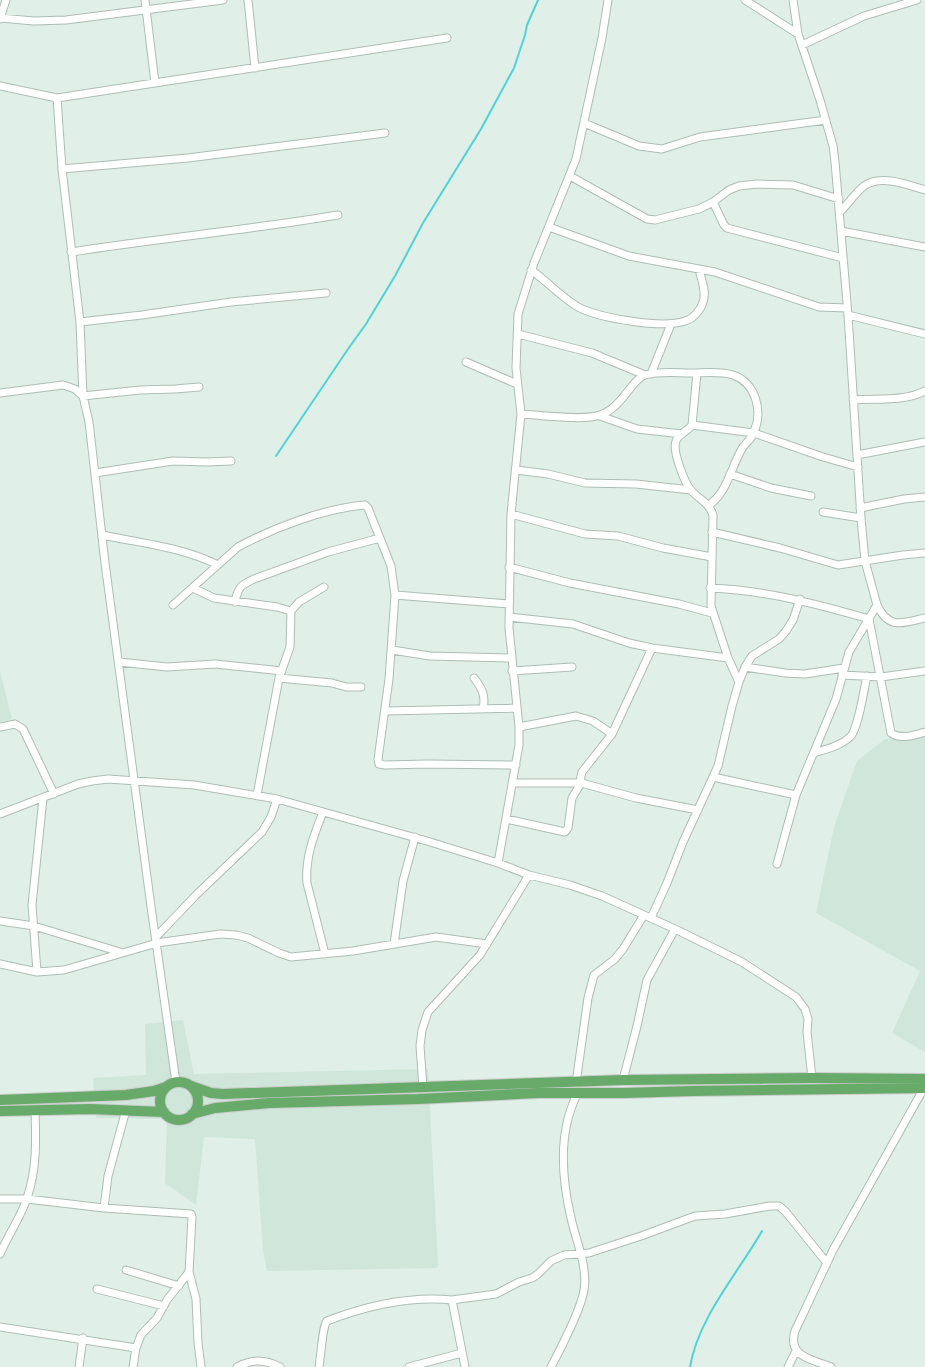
<svg xmlns="http://www.w3.org/2000/svg" width="925" height="1367" font-family="Mulish,sans-serif">
  <rect width="100%" height="100%" fill="#e0efe7"/>
  <path fill="#d0e6da" d="M0,672L12,719L0,722Z
    M925,736V1052L892,1033L920,971L816,913L834,827L857,761L885,739L912,740Z
    M183,1020L194,1074L428,1069L438,1266L436,1268L267,1271L263,1251L255,1139L204,1137L196,1205L165,1183L167,1119L96,1118L93,1078L146,1075L145,1024Z"/>
  <g fill="none" stroke-linecap="round" stroke-linejoin="round">
    <path stroke="#51d2d8" stroke-width="2" d="M276,456L348,349L366,324L395,276L423,223L481,129L514,68L525,35L527,25L538,0
      M690,1367C698,1318 738,1273 762,1231"/>
    <defs>
      <path id="minor" d="M145,0L155,83
        M248,0L255,68
        M745,0L798,34
        M0,18L34,21L66,20L223,0
        M0,19L6,0
        M802,45L864,16L917,0
        M0,86L57,98L62,169L80,322L83,396L140,390L175,389L199,387
        M57,98L447,38
        M584,123L639,146L662,149L700,137L826,120
        M62,169L188,158L385,133
        M570,176L647,219L655,220L699,209L713,202L729,190L739,186L757,184L793,185L839,199
        M713,202L724,225L727,228L843,258
        M840,212C848,204 855,193 864,186C881,174 908,185 925,190
        M549,227L629,256L715,272L819,307L847,308
        M841,231L925,247
        M71,252C160,238 249,230 338,215
        M531,270C547,281 564,300 580,308C601,318 662,329 685,321C693,319 701,310 703,302C707,292 701,279 699,269
        M848,315L925,334
        M80,322L142,315L231,302L326,293
        M518,334L592,353L645,375
        M466,362L517,384
        M697,373L692,425C688,431 678,434 676,441C672,450 684,481 690,489C699,500 708,501 713,515L711,606L728,658L739,682
        M651,374L671,324
        M0,393L63,385L75,389L83,396L89,422L105,563L152,914L176,1082
        M853,400C877,398 903,402 925,391
        M521,414C540,415 584,421 600,415C621,409 632,379 645,375C659,371 677,373 691,373C704,373 720,371 733,375C756,383 763,411 754,432C753,437 746,443 743,447C731,466 728,492 709,505
        M600,416L637,429L682,434
        M692,425L754,433L823,457L858,467
        M857,455L925,442
        M516,470L548,474L585,483L636,484L691,490
        M95,473L173,461L207,462L231,461
        M730,474L771,488L811,496
        M860,508L904,499L925,497
        M823,512L861,518
        M511,514L585,534L618,536L663,548L712,557
        M712,532L780,548L838,565L903,555L925,553
        M102,535C140,543 183,547 218,565
        M509,567L570,583L679,604L712,613
        M193,588L214,598L277,607L291,611
        M710,588C765,590 817,604 869,619L891,733C901,740 915,735 925,732
        M395,595L509,604
        M235,602C238,587 241,585 254,579L328,552L380,538
        M173,605L238,547C273,528 325,508 365,505L368,508L391,566L395,595L389,679L378,759L379,764L385,765L427,764L516,765
        M877,605C889,630 902,623 925,618
        M509,617L573,624L629,643L652,648L728,658
        M652,648L612,734L582,772L580,781L585,784L636,798L698,810
        M392,650L430,656L511,658
        M119,662L167,667L215,664L282,671
        M745,667L785,673L805,674L844,668
        M512,671L572,667
        M842,675L881,677L925,671
        M279,678L332,683L346,687H361
        M474,678C482,688 486,696 483,709
        M386,711L517,708
        M0,727L15,724L23,729L54,794
        M519,727L576,716L593,721L612,734
        M814,753C827,749 840,746 850,737C858,730 864,689 867,676
        M713,777L796,795
        M512,783H581
        M257,795L279,678L290,647L291,611L299,602L324,587
        M323,812C314,835 305,857 307,883L325,954
        M0,814L78,784L92,781L108,779L194,785L277,799L427,841L498,863L529,875L570,885L602,896L675,929L742,962L796,997L805,1009L808,1019L807,1032L812,1078
        M506,819L565,832L568,828L572,798L581,783
        M498,863L519,745V727L509,628L511,514L521,414L516,368L518,314L534,263L576,159L602,38L608,0
        M777,864L796,795L836,699L849,652L877,605L865,561L861,518L848,315L835,162L833,146L820,100L798,34L793,0
        M651,918L667,883L683,842L718,766L732,706L739,682L745,667L752,656L779,639L786,631L793,620L800,599
        M0,921L34,926L120,952
        M156,937L196,895L262,832L271,817L277,799
        M394,944L403,881L415,837
        M0,964L37,972L64,970L157,943L220,934L236,935L248,938L279,953L291,957L353,951L436,937L487,944
        M37,972L32,905L43,798
        M623,1080L637,1026L647,980L675,929
        M576,1083L588,998L594,975L615,959L623,949L644,915
        M423,1088L420,1046L422,1030L428,1012L480,955L529,875
        M126,1110L108,1176L104,1208L191,1214L192,1217L189,1272L196,1299L198,1343L201,1367
        M0,1199H27L104,1208
        M0,1254C8,1235 21,1217 27,1198C37,1169 36,1140 35,1110
        M126,1270L179,1286
        M97,1289L164,1306
        M452,1300L496,1294L519,1282L532,1278L538,1274L551,1261L564,1255L589,1253L641,1236L695,1216L725,1214L770,1206H779L785,1211L827,1263
        M0,1327L136,1348
        M79,1367L83,1338
        M133,1367L136,1348L141,1335L157,1318L167,1300L189,1272
        M237,1367C253,1359 264,1359 280,1367
        M319,1367C321,1357 322,1327 327,1321C366,1306 410,1296 452,1300L465,1367
        M409,1367L462,1353
        M551,1367C561,1348 581,1310 584,1290C588,1267 576,1241 571,1218C564,1188 560,1154 567,1123C569,1113 573,1103 577,1094
        M788,1367L796,1351
        M831,1367C812,1359 787,1357 795,1331L833,1250L924,1088"/>
      <path id="highway" d="M160 1101a19 19 0 1 1 38 0a19 19 0 1 1-38 0Z
        M191,1086L211,1093L223,1094L623,1080L812,1078L925,1079
        M0,1100L126,1095L154,1091L166,1087
        M0,1111L90,1109L164,1112
        M192,1114L215,1108L269,1103L418,1099L538,1093H623L692,1091L925,1088"/>
    </defs>
    <use href="#minor" stroke="#aebdb5" stroke-width="9"/>
    <use href="#highway" stroke="#cbcccc" stroke-width="12"/>
    <use href="#minor" stroke="#fff" stroke-width="7"/>
    <use href="#highway" stroke="#67aa6a" stroke-width="10"/>
  </g>
</svg>
